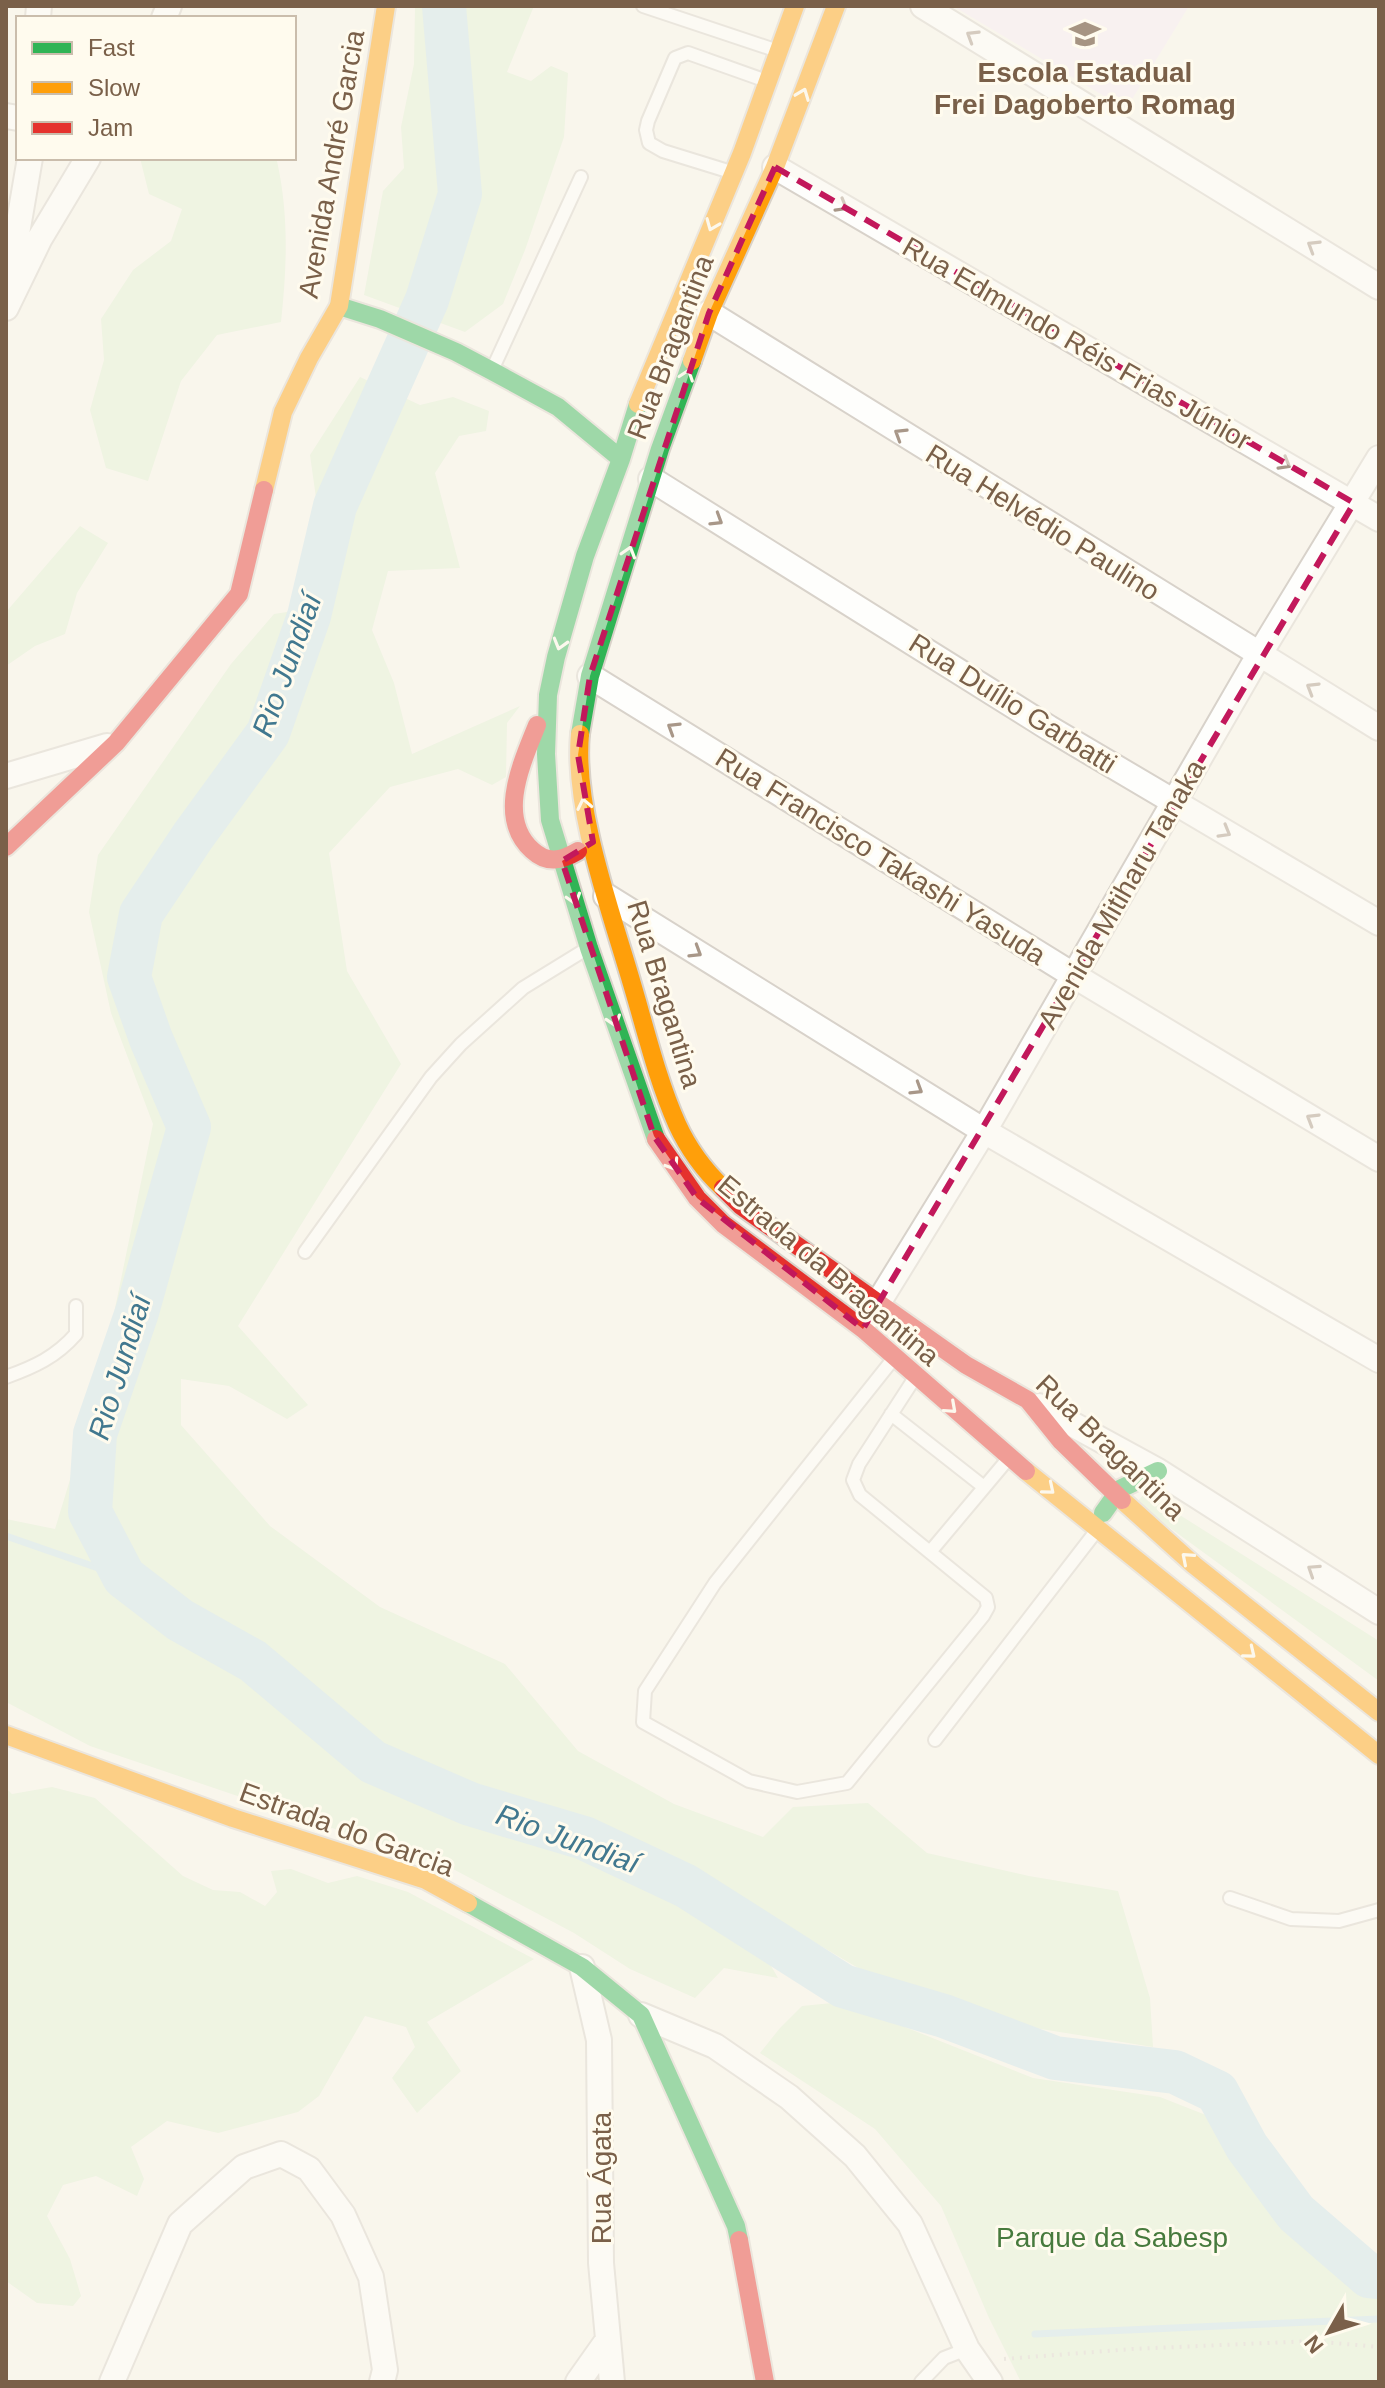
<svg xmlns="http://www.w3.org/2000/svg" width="1385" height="2388" font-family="Helvetica,sans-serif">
  <rect width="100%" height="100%" fill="#f9f5ec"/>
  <path fill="#f7ebf4" d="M953,6H1189L1126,109Z"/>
  <path fill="#e2f1d5" d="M415,6H534L507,72L531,81L551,66L568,73L564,137L525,250L503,304L465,332L364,295L383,191L404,168L401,127L414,64Z
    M140,158H257L277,161C289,215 287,267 281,322L217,335L181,381L148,481L106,468L90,410L104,360L101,319L133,270L171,241L182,209L149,194Z
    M360,377L420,405L453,397L489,411L486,431L459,436L435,473L460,568L388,571L372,630L394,683L412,754L520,706L507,723L506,777L492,785L458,769L390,787L329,853L347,971L401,1064L238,1326L308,1405L287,1419L229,1386L181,1379V1425L270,1526L380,1607L505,1664L578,1751L674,1804L763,1837L793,1807L868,1803L927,1853L1029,1876L1118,1891L1150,1998L1153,2047L1016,2025L865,1972L775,1919L732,1898L778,1978L724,1968L695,1998L630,1969L574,1933L453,1869L90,1746L6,1702V1519L55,1529L100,1381L153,1124L111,1013L89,912L98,855L231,664L274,614L331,605L310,455Z
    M80,526L108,543L77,593L65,634L35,646L6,666V612Z
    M1145,1493L1379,1641V1681L1136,1503Z
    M52,1787L95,1798L183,1876L213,1890L240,1892L265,1906L277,1892L271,1871L291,1869L328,1883L357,1876L408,1892L534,1959L427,2022L461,2071L417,2113L392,2078L415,2047L406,2027L365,2016L319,2096L298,2112L218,2133L167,2121L131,2147L144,2179L137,2196L96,2176L63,2185L47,2216L70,2259L81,2296L73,2306L37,2303L6,2281V1788L12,1794Z
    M842,2002L1033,2078L1160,2097L1211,2117L1300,2244L1356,2286L1379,2292V2382H1021L989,2318L941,2206L875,2129L760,2053L780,2028L802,2006Z"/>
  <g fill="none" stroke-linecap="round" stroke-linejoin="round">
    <path stroke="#cce4ea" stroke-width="7" d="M6,1536L124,1577
      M1035,2334L1379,2319"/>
    <path stroke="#cce4ea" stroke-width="44" d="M444,6L460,194L427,300L335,506L309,616L268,733L193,836L141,914L129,977L151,1039L189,1127L137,1312L95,1434L90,1512L124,1577L180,1620L253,1661L373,1762L470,1804L584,1838L686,1886L843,1986L944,2016L1055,2058L1175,2072L1217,2092L1247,2147L1296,2213L1369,2276L1379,2277"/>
    <defs>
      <path id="lane" d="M643,6L775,50
        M731,172L663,151L649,143L646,130L648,121L675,58L688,53L764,80
        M493,368L581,177
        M305,1252L431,1077L461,1044L523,988L588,948
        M894,1358L715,1583L645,1691L643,1722L749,1781L797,1792L847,1783L983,1616L988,1607L986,1598L860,1495L853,1480L859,1464L914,1379
        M6,1377C34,1367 56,1357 76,1334V1306
        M891,1414L984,1487
        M930,1552L1008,1459
        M935,1740L1097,1530
        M1230,1898L1291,1919L1339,1921L1379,1910
        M921,2382L944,2358L967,2349"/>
      <path id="street" d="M923,6L1379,287
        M38,18L39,6
        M164,18L169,6
        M6,116L18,118
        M775,167L1379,519
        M8,286L30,158
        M6,308L40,238L88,158
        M709,313L1379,728
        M651,479L1049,728L1379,923
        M590,676L1073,975L1379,1159
        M6,776L107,746
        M606,896L984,1131L1379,1360
        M870,1316L984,1131L1259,655L1379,458
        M1039,1406L1158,1471L1379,1612
        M582,1967L599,2040L601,2263L612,2382
        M641,2015L715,2046L789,2097L855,2156L910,2224L967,2349L990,2382
        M112,2382L180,2224L244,2167L281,2154L309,2169L343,2215L371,2277L385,2370L382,2382
        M578,2382L607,2341"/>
      <path id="fast" d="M339,306L380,319L456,352L492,371L558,407L621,459
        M638,404L621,459L585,556L556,657L548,695L546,754L550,820L589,948L656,1139
        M580,734L590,676L660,449L692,361
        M1103,1513L1120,1489L1158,1471
        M468,1903L582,1967L641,2015L736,2226L739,2240"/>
      <path id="slow" d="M692,361L709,313L775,167L836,6
        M638,404L742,153L795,6
        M264,490L283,412L309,358L339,306L386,6
        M580,734C573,809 611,911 632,984C646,1031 657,1079 677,1124C688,1148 704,1170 723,1188
        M1026,1471L1379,1755
        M1122,1500L1194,1565L1379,1712
        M6,1735L233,1818L426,1880L468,1903"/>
      <path id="jam" d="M537,725C522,763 496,817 532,850C547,864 561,861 578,851
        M6,847L116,743L239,594L264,490
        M656,1139L697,1198L723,1224L863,1329L1026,1471
        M723,1188L741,1206L966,1365L1028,1400L1061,1441L1122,1500
        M739,2240L765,2382"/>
    </defs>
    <use href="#lane" stroke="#d8d2ca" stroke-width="16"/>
    <use href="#street" stroke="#d8d2ca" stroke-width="28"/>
    <use href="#fast" stroke="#d9d2c9" stroke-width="22"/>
    <use href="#slow" stroke="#d9d2c9" stroke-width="22"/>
    <use href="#jam" stroke="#d9d2c9" stroke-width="22"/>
    <path stroke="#dcd5ce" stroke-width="4" stroke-dasharray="2 6" stroke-linecap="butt" d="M1004,2359L1132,2349L1312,2341L1379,2347"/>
    <use href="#lane" stroke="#fefefc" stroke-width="12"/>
    <use href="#street" stroke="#fefefc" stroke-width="24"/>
    <use href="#fast" stroke="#30b455" stroke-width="18"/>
    <use href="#slow" stroke="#ff9f0a" stroke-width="18"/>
    <use href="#jam" stroke="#e5322d" stroke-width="18"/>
  </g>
  <defs><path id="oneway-chevron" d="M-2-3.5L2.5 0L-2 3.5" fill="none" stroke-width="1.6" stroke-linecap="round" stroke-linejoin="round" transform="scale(2)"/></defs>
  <g stroke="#a89788">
    <use href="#oneway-chevron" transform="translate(972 36) rotate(-148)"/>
    <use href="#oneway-chevron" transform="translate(842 206) rotate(30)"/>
    <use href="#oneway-chevron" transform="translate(1313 246) rotate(-148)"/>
    <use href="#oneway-chevron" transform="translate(900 434) rotate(-148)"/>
    <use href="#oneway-chevron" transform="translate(1285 464) rotate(30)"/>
    <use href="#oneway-chevron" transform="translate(717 520) rotate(32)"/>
    <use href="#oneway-chevron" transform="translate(1312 688) rotate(-149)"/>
    <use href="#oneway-chevron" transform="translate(673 728) rotate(-148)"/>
    <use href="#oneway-chevron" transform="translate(1225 832) rotate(30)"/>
    <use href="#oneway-chevron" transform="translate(696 952) rotate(32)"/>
    <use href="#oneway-chevron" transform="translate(917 1089) rotate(32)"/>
    <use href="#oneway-chevron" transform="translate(1312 1119) rotate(-149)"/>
    <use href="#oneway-chevron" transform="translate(1313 1570) rotate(-147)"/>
  </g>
  <g stroke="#fffbee">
    <use href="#oneway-chevron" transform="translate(803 94) rotate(-69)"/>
    <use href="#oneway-chevron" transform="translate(712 225) rotate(112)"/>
    <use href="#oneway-chevron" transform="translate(687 375) rotate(-71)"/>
    <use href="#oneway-chevron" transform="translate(629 552) rotate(-73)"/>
    <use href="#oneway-chevron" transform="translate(560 644) rotate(106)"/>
    <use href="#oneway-chevron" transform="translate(584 804) rotate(-102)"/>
    <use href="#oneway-chevron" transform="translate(574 899) rotate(73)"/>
    <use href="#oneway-chevron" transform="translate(614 1021) rotate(72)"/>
    <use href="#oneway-chevron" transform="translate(673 1165) rotate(57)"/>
    <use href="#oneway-chevron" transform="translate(951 1408) rotate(42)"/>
    <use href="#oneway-chevron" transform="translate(1049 1489) rotate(40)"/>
    <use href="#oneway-chevron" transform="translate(1187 1558) rotate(-139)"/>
    <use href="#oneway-chevron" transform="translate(1250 1653) rotate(39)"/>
  </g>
  <path d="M0 0H1385V2388H0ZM775,167L1354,503L863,1329L697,1198L654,1136L562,861L593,842L578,755L590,676L709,313Z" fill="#f9f5ec" fill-opacity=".55" fill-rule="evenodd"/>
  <path fill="none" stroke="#c2185b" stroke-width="6" stroke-dasharray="16 10" stroke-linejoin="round" d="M775,167L1354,503L863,1329L697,1198L654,1136L562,861L593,842L578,755L590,676L709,313Z"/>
  <defs>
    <symbol id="school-bare" viewBox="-9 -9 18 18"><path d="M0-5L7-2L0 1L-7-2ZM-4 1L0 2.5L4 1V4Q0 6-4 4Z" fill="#a69482" stroke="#fffbee" stroke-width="2.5" paint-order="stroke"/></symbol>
  </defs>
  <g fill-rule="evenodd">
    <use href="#school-bare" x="1063" y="12" width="44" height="44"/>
  </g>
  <g text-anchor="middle" stroke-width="6" stroke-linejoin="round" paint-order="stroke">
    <g font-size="28" font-weight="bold" fill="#7a6049" stroke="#fffbee">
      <text x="1085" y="82">Escola Estadual<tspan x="1085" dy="32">Frei Dagoberto Romag</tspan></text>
    </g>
    <g font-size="28" fill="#7a6049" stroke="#fffbee">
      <text transform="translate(331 164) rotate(-80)" y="10">Avenida André Garcia</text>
      <text transform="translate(1077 343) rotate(30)" y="10">Rua Edmundo Réis Frias Júnior</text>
      <text transform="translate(670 347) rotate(-69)" y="10">Rua Bragantina</text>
      <text transform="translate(1043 522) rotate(32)" y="10">Rua Helvédio Paulino</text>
      <text transform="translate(1013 703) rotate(32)" y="10">Rua Duílio Garbatti</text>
      <text transform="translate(881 856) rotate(32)" y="10">Rua Francisco Takashi Yasuda</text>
      <text transform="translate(1121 894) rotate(-60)" y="10">Avenida Mitiharu Tanaka</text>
      <text transform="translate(665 994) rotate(73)" y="10">Rua Bragantina</text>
      <text transform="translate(829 1270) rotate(40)" y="10">Estrada da Bragantina</text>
      <text transform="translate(1111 1447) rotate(44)" y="10">Rua Bragantina</text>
      <text transform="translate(347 1829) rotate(20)" y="10">Estrada do Garcia</text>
      <text transform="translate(601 2178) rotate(-90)" y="10">Rua Ágata</text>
    </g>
    <g font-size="28" fill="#477a3d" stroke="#fffbee">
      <text x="1112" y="2247">Parque da Sabesp</text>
    </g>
    <g font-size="30" font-style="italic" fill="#41788f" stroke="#fffbee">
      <text transform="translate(287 665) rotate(-70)" y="10">Rio Jundiaí</text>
      <text transform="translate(120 1367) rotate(-73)" y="10">Rio Jundiaí</text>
      <text transform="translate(568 1839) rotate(20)" y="10">Rio Jundiaí</text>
    </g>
  </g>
  <rect width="1385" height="2388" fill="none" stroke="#7a6049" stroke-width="16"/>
  <rect x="16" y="16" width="280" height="144" fill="#fffbee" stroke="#cabdac" stroke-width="2"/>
  <rect x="32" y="42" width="40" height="12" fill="#30b455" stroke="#cabdac" stroke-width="2"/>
  <text x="88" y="56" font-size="24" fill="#7a6049">Fast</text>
  <rect x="32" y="82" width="40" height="12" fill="#ff9f0a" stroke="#cabdac" stroke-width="2"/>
  <text x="88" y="96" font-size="24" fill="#7a6049">Slow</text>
  <rect x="32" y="122" width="40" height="12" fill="#e5322d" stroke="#cabdac" stroke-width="2"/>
  <text x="88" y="136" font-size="24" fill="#7a6049">Jam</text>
  <g transform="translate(1329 2332) rotate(231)" stroke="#fffbee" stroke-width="6" paint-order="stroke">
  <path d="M0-6L14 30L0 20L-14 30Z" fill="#7a6049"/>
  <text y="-12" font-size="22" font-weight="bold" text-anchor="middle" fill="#7a6049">N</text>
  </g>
</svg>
